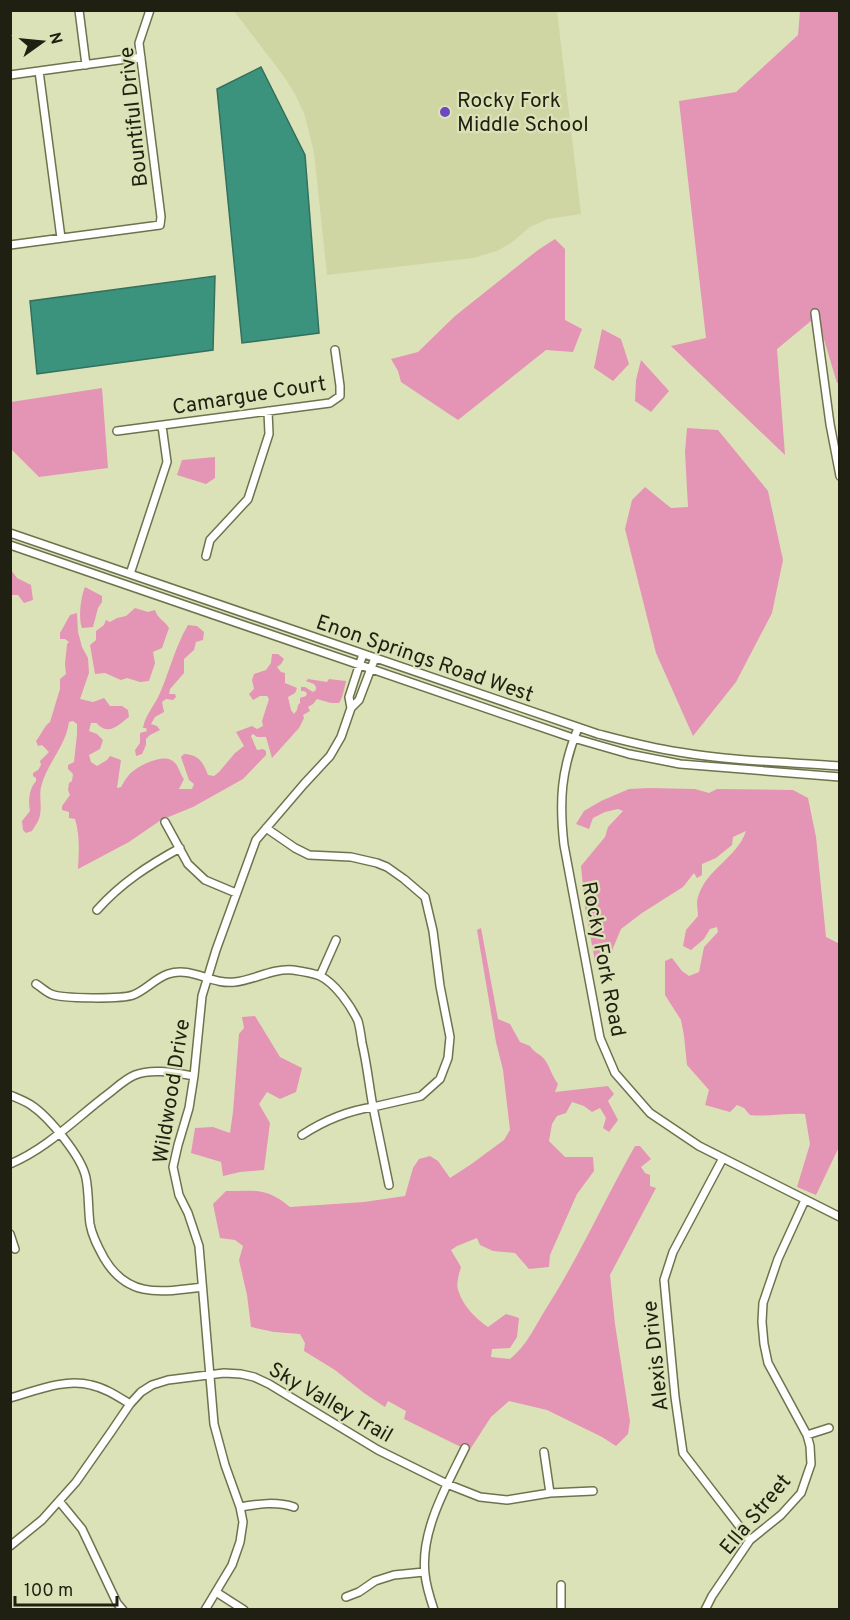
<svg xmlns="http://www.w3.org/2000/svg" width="850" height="1620" font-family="Overpass,sans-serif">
  <rect width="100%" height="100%" fill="#dce2b8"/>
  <path fill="#cfd6a4" d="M234,11H557L581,214L548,219L530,227L511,243L497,251L473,258L327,275L314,153L305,116L295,94L285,78Z"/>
  <path fill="#e494b5" d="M800,11H839V383H837L817,316L777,349L785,455L671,346L706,338L679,101L736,92L798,35Z
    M555,239L565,249V320L582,329L573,352L546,350L458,420L401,382L398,371L391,359L418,352L455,316L538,250Z
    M602,329L621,339L629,364L613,381L594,368Z
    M641,360L669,391L651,412L635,401L636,380Z
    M102,388L108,468L39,477L11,449V402Z
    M687,428L718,430L768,491L783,560L772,613L736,682L693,736L656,653L625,529L632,500L645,487L671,508L688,507L685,452Z
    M215,457V478L206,484L177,475L182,460Z
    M11,570L17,578L31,585L33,600L24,603L18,595H11Z
    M85,587L102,596V602L98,608L93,627L82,628C78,618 81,596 85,587Z
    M135,608L148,612L155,610C157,618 165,621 169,628L162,648L153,652L155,663L149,681L140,682L127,678L121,680L105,673L95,674L90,645L96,640V631L104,625L106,620L110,622L117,618L126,616Z
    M77,613L78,632L82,647L88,658L89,673L80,699L93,702L104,698L110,706H122L128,710L129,717C121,723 111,734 101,727C94,722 100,723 91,723L89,731L97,734L103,740L100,749L89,755L91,762L97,766L107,760L110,756L121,760L117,788L121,787C125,780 129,773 136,769C144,763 163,755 171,760C179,764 179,773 184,779L179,789H192L194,784L189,780L181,757L184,754C199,755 203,762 208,775L214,776L219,772L235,753L244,746L236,732L252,726L257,729L263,726L262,721L269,699L267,696H260L253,700L249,694L254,689L252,680L254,674L266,670L271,663L272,654H278L284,659L281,664L277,667L281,672L285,673V683L297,688L295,693L288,697L291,710L294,714L297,710L298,705L300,703V698L306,696L307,693L304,691H301V687H305L313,692L316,690V687L314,684L306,681L308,679L327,682L329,679L346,681C344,689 343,697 339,703H331L317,699L313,704L308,707L310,711L303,715L304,718L299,728L272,758L266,737H257L253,734L251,736L257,750L263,749L266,751V755L243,779L193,807L161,820L129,842L78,869C79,852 80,835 75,819L69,818V812L62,810V806L70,795L68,790L69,783L72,781L73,774L68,769V765L74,762L77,734V724L73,721L69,722C66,746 47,763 41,787C39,796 42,806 40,815C39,821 35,826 32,831L26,833L23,830L22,821L30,811C28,801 29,789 36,781V778L33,776V773L38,770L41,765L40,761L49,752L42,745L38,746L36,741C41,735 44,726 50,722L60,689V679L66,674L65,664L67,644L69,642L65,639H60V633L70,615Z
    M188,625L197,626L204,632L203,640L196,642L194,650L184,659V673L170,689L169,694H175L176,697L173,700L166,699L162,702L164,712L155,717L151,724L157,726L160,730L150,735L146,739V745L142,754L136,756L135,750L140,743V733L147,731L146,728H143C145,715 155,705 160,693C170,670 175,647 188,625Z
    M649,788L695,789L709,793L717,789L793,790L808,798L816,837L826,937L840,944L839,1147L816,1195L797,1187L810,1144L805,1114C786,1113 768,1117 750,1115L744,1108L737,1105L730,1112L705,1105L709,1090L687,1065L684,1036L681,1020L665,995V961L672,958L682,971L689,976L699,972L704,947L718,932L717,927L710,929L704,939L691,950L683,946L686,930L698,916C698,910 696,902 698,897C706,869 737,858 746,831L733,837L732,845L716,858L702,864V875L697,878L694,873L683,887L642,913L621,929L611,953L595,961L585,908L581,866L605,837L608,827L623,811L618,809L605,812L593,818L589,829L576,824L584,811L601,801L629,789Z
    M481,928L498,1019L510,1024L520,1042L530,1046C534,1053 541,1054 545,1060C550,1067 552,1076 558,1084L555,1092L608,1086L614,1094L608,1101L618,1120L609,1132L603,1128L606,1118L600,1108L592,1112L584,1106L572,1102L566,1113L557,1116L552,1124L549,1141L565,1157H593L594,1171L577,1194L550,1255L549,1267L529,1269L515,1253L493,1251L480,1245L477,1238L457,1246L451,1250L461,1267C459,1274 456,1283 458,1290C463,1306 476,1319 488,1327L506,1314L519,1318L517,1337L510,1348L492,1349L491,1357L510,1359C528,1344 535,1326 547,1307C580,1255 605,1199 635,1146H640L651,1159L641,1167L645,1173L650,1175V1186L656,1188L610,1275L615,1324L630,1421L628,1434L616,1446L602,1437L547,1410L509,1401L491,1417L469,1451L404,1419L406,1411L388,1401L385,1407L364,1393L335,1370L304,1351L305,1343L300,1334L274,1332L251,1327L247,1295L239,1260L243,1246L235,1240L220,1238L213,1204L226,1191C256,1191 265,1187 290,1207L364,1202L405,1196L413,1168L419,1159L430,1156L438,1161L450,1178L470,1165L504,1140L510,1130L503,1070L496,1042L477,930Z
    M255,1016L280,1057L302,1068L296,1092L280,1099L267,1092L259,1104L270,1123L264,1170L240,1172L223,1176L221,1162L191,1153L195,1128L213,1127L230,1133L233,1112L239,1034L244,1028L242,1017Z"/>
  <path fill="#3b937d" stroke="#33705d" stroke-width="1.5" d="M261,67L305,155L319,333L242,343L217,89Z
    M215,276L213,350L37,374L30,301Z"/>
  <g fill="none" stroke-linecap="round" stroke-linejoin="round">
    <defs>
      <path id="minor" d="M79,10L86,65
        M39,71L61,238
        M10,75L141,57
        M10,245L160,225L161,217L139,43L150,10
        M815,313L830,424L840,476
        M117,431L330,403L340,396V386L335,350
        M10,533L598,734C625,741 651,748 679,752C732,761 786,762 840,766
        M10,545L570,737L629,754L680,764L840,777
        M206,556L210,540L248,499L269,434L268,411
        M130,574L167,462L162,426
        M351,708L349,697L363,654
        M578,728C561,770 559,801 564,845L600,1038L615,1073L650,1113L699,1146L840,1217
        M165,822L188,864L205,880L236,893
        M97,910C121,883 149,865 180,848
        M320,976L336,940
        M36,984C41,987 46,992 51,994C62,999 122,999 133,995C146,990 154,979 168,974C192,966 211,985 235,982C254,980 273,968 293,970C300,971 313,973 320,976C335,983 351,1006 358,1021C360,1028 361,1036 362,1043C367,1064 369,1085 373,1107L421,1096L440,1079L448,1058L450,1037L440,986L433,931L425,897L404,879L387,867L377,863L351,857L309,855L295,848L266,828
        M10,1095C17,1098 25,1101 31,1105C49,1117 82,1157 86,1178C89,1193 88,1209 90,1224C92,1236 98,1247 104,1258C128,1299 161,1292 202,1287
        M302,1135C325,1120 346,1111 373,1107L389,1185
        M723,1158L673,1252L664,1280L675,1397L683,1453L750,1540
        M10,1164C48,1148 76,1118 108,1094C116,1088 125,1079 135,1075C153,1068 175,1073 194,1076
        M10,1234L15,1249
        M10,1398C35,1391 65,1378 91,1385C105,1388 117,1396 130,1404
        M807,1435L829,1428
        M544,1452L550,1493
        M59,1501L82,1529L117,1603L123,1610
        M240,1507C258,1504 276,1501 294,1507
        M10,1546L42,1520L76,1482L111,1432L130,1404L141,1392L152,1385L168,1380L224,1373L241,1374L254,1377L269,1384L378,1450L447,1484L480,1497L507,1500L550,1493L593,1491
        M216,1592L244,1610
        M346,1597L359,1592L375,1581L394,1575L424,1572
        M205,1610L232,1565L240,1542L243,1522L240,1507L225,1465L214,1424L199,1246L188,1213L179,1195L173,1167L178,1145L189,1108L194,1076L202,996L216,950L256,840L304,784L330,756L341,737L351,708L359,700L375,658
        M434,1610C430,1598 426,1586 425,1574C420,1531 447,1485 465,1448
        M561,1610V1585
        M705,1610L712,1596L750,1540L781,1515L801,1493L811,1464L810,1446L807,1435L768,1363L764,1344L762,1322L763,1303L778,1259L805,1200"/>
    </defs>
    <use href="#minor" stroke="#6e734d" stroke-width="10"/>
    <use href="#minor" stroke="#fff" stroke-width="7"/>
  </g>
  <circle fill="#6d47bf" stroke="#dce2b8" stroke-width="2" cx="445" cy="112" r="6"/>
  <g text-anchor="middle" stroke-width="4.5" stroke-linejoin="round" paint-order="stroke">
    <g font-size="21" fill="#1f2011" stroke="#dce2b8" text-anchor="start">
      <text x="457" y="107">Rocky Fork<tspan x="457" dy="24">Middle School</tspan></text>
    </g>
    <g font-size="21" fill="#1f2011" stroke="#dce2b8">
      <text transform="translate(133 117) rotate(-96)" y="7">Bountiful Drive</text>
      <text transform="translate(249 395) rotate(-9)" y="7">Camargue Court</text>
      <text transform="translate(425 658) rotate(19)" y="7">Enon Springs Road West</text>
      <text transform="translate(604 959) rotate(79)" y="7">Rocky Fork Road</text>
      <text transform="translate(171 1091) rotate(-81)" y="7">Wildwood Drive</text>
      <text transform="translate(655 1356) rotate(-96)" y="7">Alexis Drive</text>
      <text transform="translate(331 1402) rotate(30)" y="7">Sky Valley Trail</text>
      <text transform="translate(755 1514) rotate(-50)" y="7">Ella Street</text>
    </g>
  </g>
  <rect width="850" height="1620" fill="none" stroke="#1f2011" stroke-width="24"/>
  <g transform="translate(42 42) rotate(75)" stroke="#dce2b8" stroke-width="4.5" paint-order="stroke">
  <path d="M0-4.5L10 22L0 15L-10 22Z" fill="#1f2011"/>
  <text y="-9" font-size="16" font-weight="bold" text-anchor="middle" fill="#1f2011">N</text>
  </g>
  <path d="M15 1596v9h102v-9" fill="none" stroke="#1f2011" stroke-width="3"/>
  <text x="24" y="1596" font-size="18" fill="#1f2011" stroke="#dce2b8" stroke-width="4.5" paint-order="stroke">100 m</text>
</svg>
